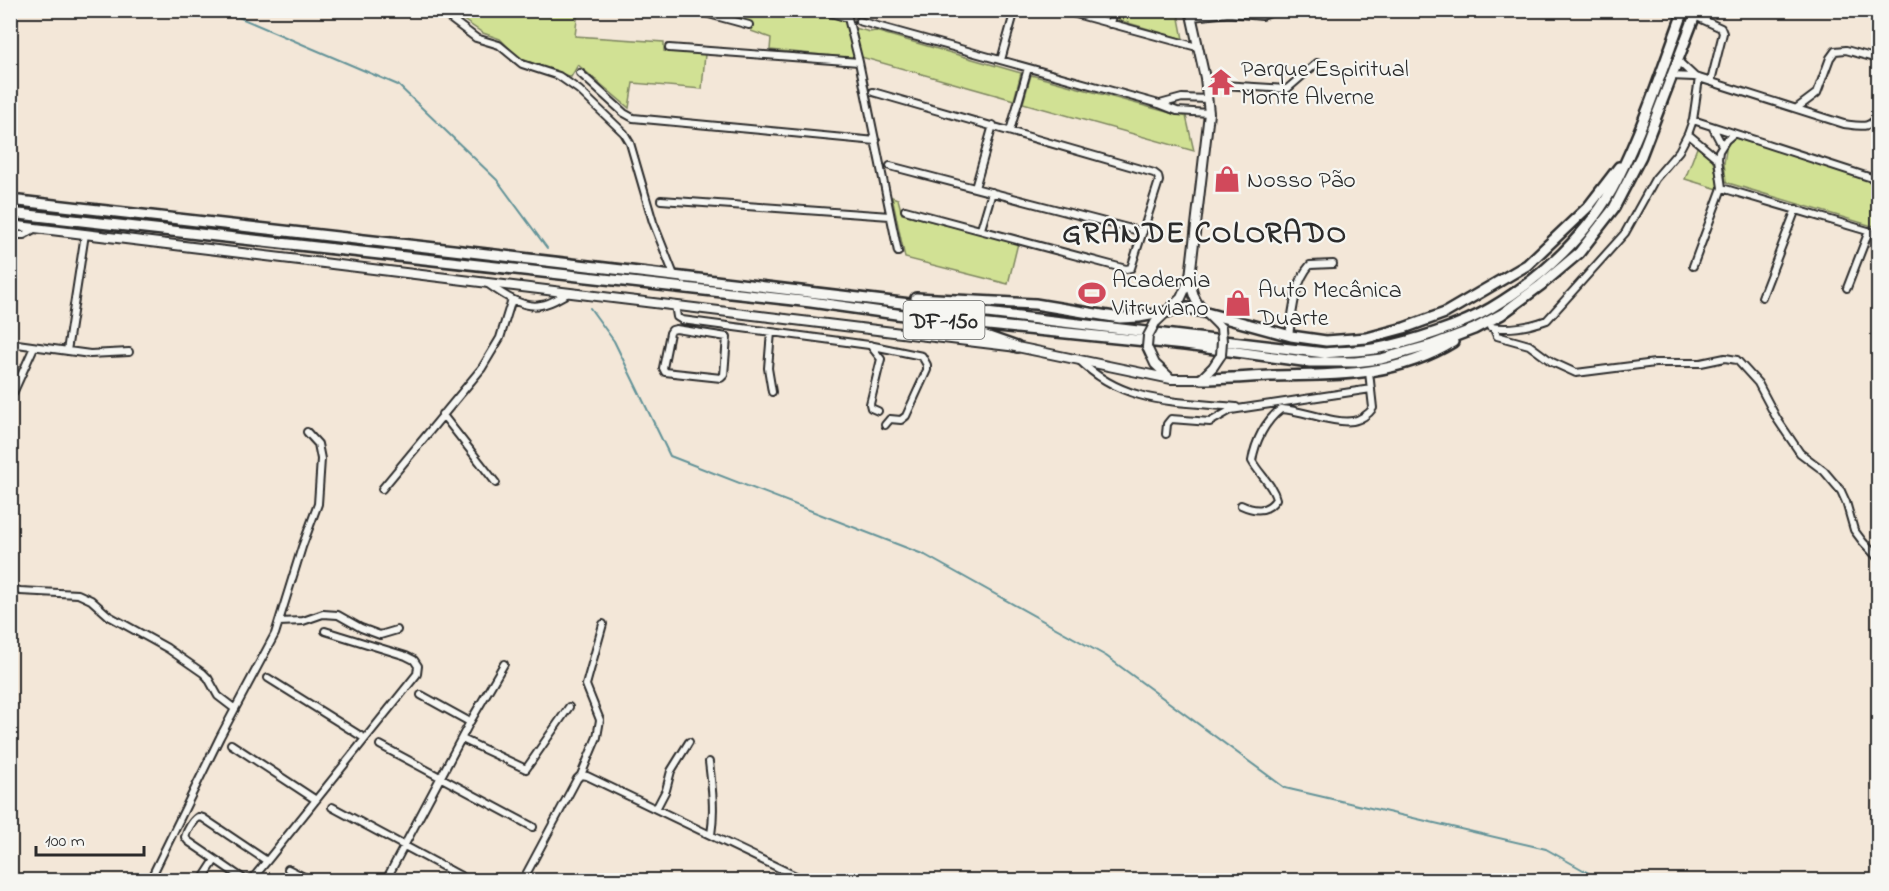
<svg xmlns="http://www.w3.org/2000/svg" width="1889" height="891" font-family="'Indie Flower',sans-serif">
  <rect width="100%" height="100%" fill="#f3e7d8"/>
  <filter id="ink" filterUnits="userSpaceOnUse"><feTurbulence type="fractalNoise" baseFrequency=".0167" numOctaves="2"/><feDisplacementMap in="SourceGraphic" scale="12" xChannelSelector="R" yChannelSelector="G"/><feConvolveMatrix kernelMatrix="1 2 1 2 8 2 1 2 1" color-interpolation-filters="sRGB"/></filter>
  <g filter="url(#ink)">
    <path fill="#d1e194" stroke="#7e8660" stroke-width="1.5" d="M450,11H578L575,36L664,42V51L705,54L702,89L633,83L629,108L578,65L571,77L519,58L500,39L483,33Z
      M706,11H809L845,20L848,24L855,58L770,50L771,38L751,31L752,23Z
      M1169,11L1178,13L1183,39L1118,20L1121,11Z
      M855,28L870,32L875,31L1021,73L1014,100L861,57Z
      M1031,75L1178,115L1186,116L1194,151L1023,103Z
      M1736,138L1878,182V223L1872,226L1728,183L1726,181L1724,163L1727,144Z
      M1698,145L1712,157L1719,186L1718,189L1685,179Z
      M892,197L898,199L902,214L1018,243L1008,284L905,258Z"/>
    <g fill="none" stroke-linecap="round" stroke-linejoin="round">
      <path stroke="#639398" stroke-width="2" d="M222,10L398,85L497,180L547,248
        M590,308L614,341L670,456L925,555L1106,656L1285,788L1546,849L1601,880"/>
      <defs>
        <path id="minor" d="M439,10L476,38L499,45L522,64L559,76L579,90L624,133L630,143L653,222L674,275
          M694,10L749,25
          M821,10L848,18
          M846,10L859,62L898,252
          M1061,10L1197,47
          M1695,16L1721,28L1723,33L1711,81
          M1192,17L1229,13L1262,16L1278,10
          M859,21L1159,104L1177,111L1209,113
          M1110,24L1113,10
          M669,48L859,62
          M1001,60L1015,10
          M1677,60L1695,77L1699,78L1693,120L1688,134L1718,159
          M580,73L624,113L633,118L876,141
          M1670,76L1694,77
          M1699,78L1844,124C1859,126 1873,130 1878,113
          M1206,84L1287,89L1317,63
          M873,92L1154,173L1158,176L1159,181L1131,268L1126,269L905,210
          M1160,104L1182,98L1208,99
          M1797,108L1817,93L1830,58L1835,51L1846,50L1878,59
          M1693,120L1878,180
          M1713,128L1722,145
          M1010,131L1028,68
          M890,166L1143,232
          M975,188L993,125
          M1722,188L1878,234
          M661,200L890,216
          M981,229L992,192
          M10,235H24L36,228
          M1693,266L1722,188L1718,159L1719,151L1726,140L1733,134
          M488,284C502,294 523,309 541,305C551,304 560,297 568,293
          M1847,288L1869,231
          M1762,297L1796,209
          M675,305L677,317L682,320L869,345L922,356L927,365V370L906,416L901,420L890,419L885,425
          M1490,327C1510,330 1528,327 1547,320L1625,233L1655,179L1679,151L1688,134
          M1493,327L1497,336L1529,345L1552,362L1576,373L1655,363H1701L1725,358L1737,360L1758,383L1777,419L1800,453L1824,471L1841,491L1846,502L1854,530L1863,542L1878,558
          M676,329L727,337L724,375L721,378L665,372L663,368L670,333L672,330Z
          M771,332L768,368L772,392
          M1289,335C1293,312 1294,283 1310,265L1333,264
          M10,343L90,354L129,352
          M870,345L881,359L870,404L871,408L878,411
          M67,351L85,234
          M1078,359C1124,405 1176,401 1236,407
          M10,400L34,347
          M442,414L496,483
          M1166,434L1167,424L1171,419L1210,422L1231,410L1371,389
          M382,489L482,368L500,338L512,299
          M1241,505C1254,511 1267,513 1276,499C1273,485 1259,474 1252,461C1255,442 1265,421 1281,409C1303,410 1333,424 1353,421C1360,420 1369,414 1373,408L1369,372
          M10,588L20,591L78,594L91,600L109,616L167,648L203,673L208,678L218,696L235,709
          M279,622L303,621L323,614L338,615L361,628L380,635L397,630
          M268,678L364,738
          M421,695L470,722
          M462,739L526,769L569,707
          M231,744L316,800
          M380,745L533,827
          M709,762C712,787 715,811 711,835
          M581,775L587,776L804,880
          M332,807L468,880
          M656,809L666,790L671,771L689,742
          M267,861L203,818L198,817C192,821 187,830 185,837L188,841L245,880L253,878L267,861L417,674L418,666L414,660L406,656L325,631
          M288,869L310,880
          M150,880L220,737L275,634L302,547L318,504L321,459L318,444L307,432
          M202,880L215,860
          M386,880L470,722L504,664
          M523,880L577,779L581,775L597,737L600,720L586,685L603,624"/>
        <path id="tertiary" d="M1190,10L1205,78L1209,113L1190,277C1193,307 1202,307 1221,328
          M10,225L1017,347L1171,379H1201L1213,367L1221,355
          M1155,323L1181,298L1190,278
          M1147,347L1155,364L1170,378"/>
        <path id="primary" d="M10,200L453,250L1325,353C1343,351 1362,352 1379,348C1411,342 1463,325 1491,308C1541,279 1591,232 1617,180C1644,126 1663,67 1684,10
          M10,213L811,302L939,320L1185,345L1310,362H1355L1381,359L1432,345L1474,329L1502,314L1541,285L1579,253L1614,208L1641,156L1697,10
          M916,298L1035,304L1120,318L1139,317L1188,308L1291,336L1326,341L1367,338L1404,328L1445,313L1527,265L1589,206L1619,167
          M952,324L1017,347
          M1201,379C1224,379 1247,377 1270,376C1335,375 1396,377 1453,342"/>
      </defs>
      <use href="#minor" stroke="#2b2b2b" stroke-width="10"/>
      <use href="#tertiary" stroke="#2b2b2b" stroke-width="12"/>
      <use href="#primary" stroke="#2b2b2b" stroke-width="14"/>
      <use href="#minor" stroke="#f6f6f2" stroke-width="6"/>
      <use href="#tertiary" stroke="#f6f6f2" stroke-width="8"/>
      <use href="#primary" stroke="#f6f6f2" stroke-width="9"/>
      <defs>
        <path id="tertiary-bridge" d="M1147,347L1148,336L1155,323
          M1221,355L1222,341L1221,328"/>
      </defs>
      <use href="#tertiary-bridge" stroke="#2b2b2b" stroke-width="12" stroke-linecap="butt"/>
      <use href="#tertiary-bridge" stroke="#f6f6f2" stroke-width="8"/>
    </g>
  </g>
  <defs>
    <symbol id="temple-bare" viewBox="-9 -9 18 18"><path d="M0-6L5-2H3V0L6.5 2.5H4V6H1.5V3h-3V6H-4V2.5H-6.5L-3 0V-2H-5Z" fill="#d1495b" stroke="#f6f6f2" stroke-width="2.5" paint-order="stroke"/></symbol>
    <symbol id="shop-bare" viewBox="-9 -9 18 18"><path d="M-5-2.5h2.3a2.7 3.5 0 0 1 5.4 0H5L5.5 6h-11ZM-1.5-2.5h3a1.5 2.3 0 0 0-3 0Z" fill="#d1495b" stroke="#f6f6f2" stroke-width="2.5" paint-order="stroke"/></symbol>
    <symbol id="stadium-bare" viewBox="-9 -9 18 18"><path d="M0-5a6.5 5 0 1 0 0 10a6.5 5 0 1 0 0-10ZM-3.5-1.8h7v3.6h-7Z" fill="#d1495b" stroke="#f6f6f2" stroke-width="2.5" paint-order="stroke"/></symbol>
  </defs>
  <g fill-rule="evenodd">
    <use href="#temple-bare" x="1202" y="63" width="38" height="38"/>
    <use href="#shop-bare" x="1208" y="160" width="38" height="38"/>
    <use href="#stadium-bare" x="1073" y="274" width="38" height="38"/>
    <use href="#shop-bare" x="1219" y="284" width="38" height="38"/>
  </g>
  <g text-anchor="middle" stroke-width="4.5" stroke-linejoin="round" paint-order="stroke">
    <rect fill="#f6f6f2" stroke="#686867" stroke-width="1.5" x="903.5" y="301" width="81" height="38" rx="4.5"/>
    <g font-size="22" font-weight="bold" fill="#2b2b2b">
      <text x="944" y="328">DF-150</text>
    </g>
    <g font-size="24" fill="#2b2b2b" stroke="#f6f6f2" text-anchor="start">
      <text x="1241" y="76">Parque Espiritual<tspan x="1241" dy="28">Monte Alverne</tspan></text>
      <text x="1247" y="187">Nosso Pão</text>
      <text x="1112" y="287">Academia<tspan x="1112" dy="28">Vitruviano</tspan></text>
      <text x="1258" y="297">Auto Mecânica<tspan x="1258" dy="28">Duarte</tspan></text>
    </g>
    <g font-size="30" font-weight="bold" letter-spacing="1.5" fill="#2b2b2b" stroke="#f6f6f2">
      <text x="1205" y="242">GRANDE COLORADO</text>
    </g>
  </g>
  <rect width="1889" height="891" fill="none" stroke="#f6f6f2" stroke-width="36"/>
  <rect x="18" y="18" width="1853" height="855" fill="none" stroke="#2b2b2b" stroke-width="2" filter="url(#ink)"/>
  <path d="M36 846v9h108v-9" fill="none" stroke="#2b2b2b" stroke-width="3"/>
  <text x="45" y="846" font-size="18" fill="#2b2b2b" stroke="#f6f6f2" stroke-width="4.5" paint-order="stroke">100 m</text>
</svg>
